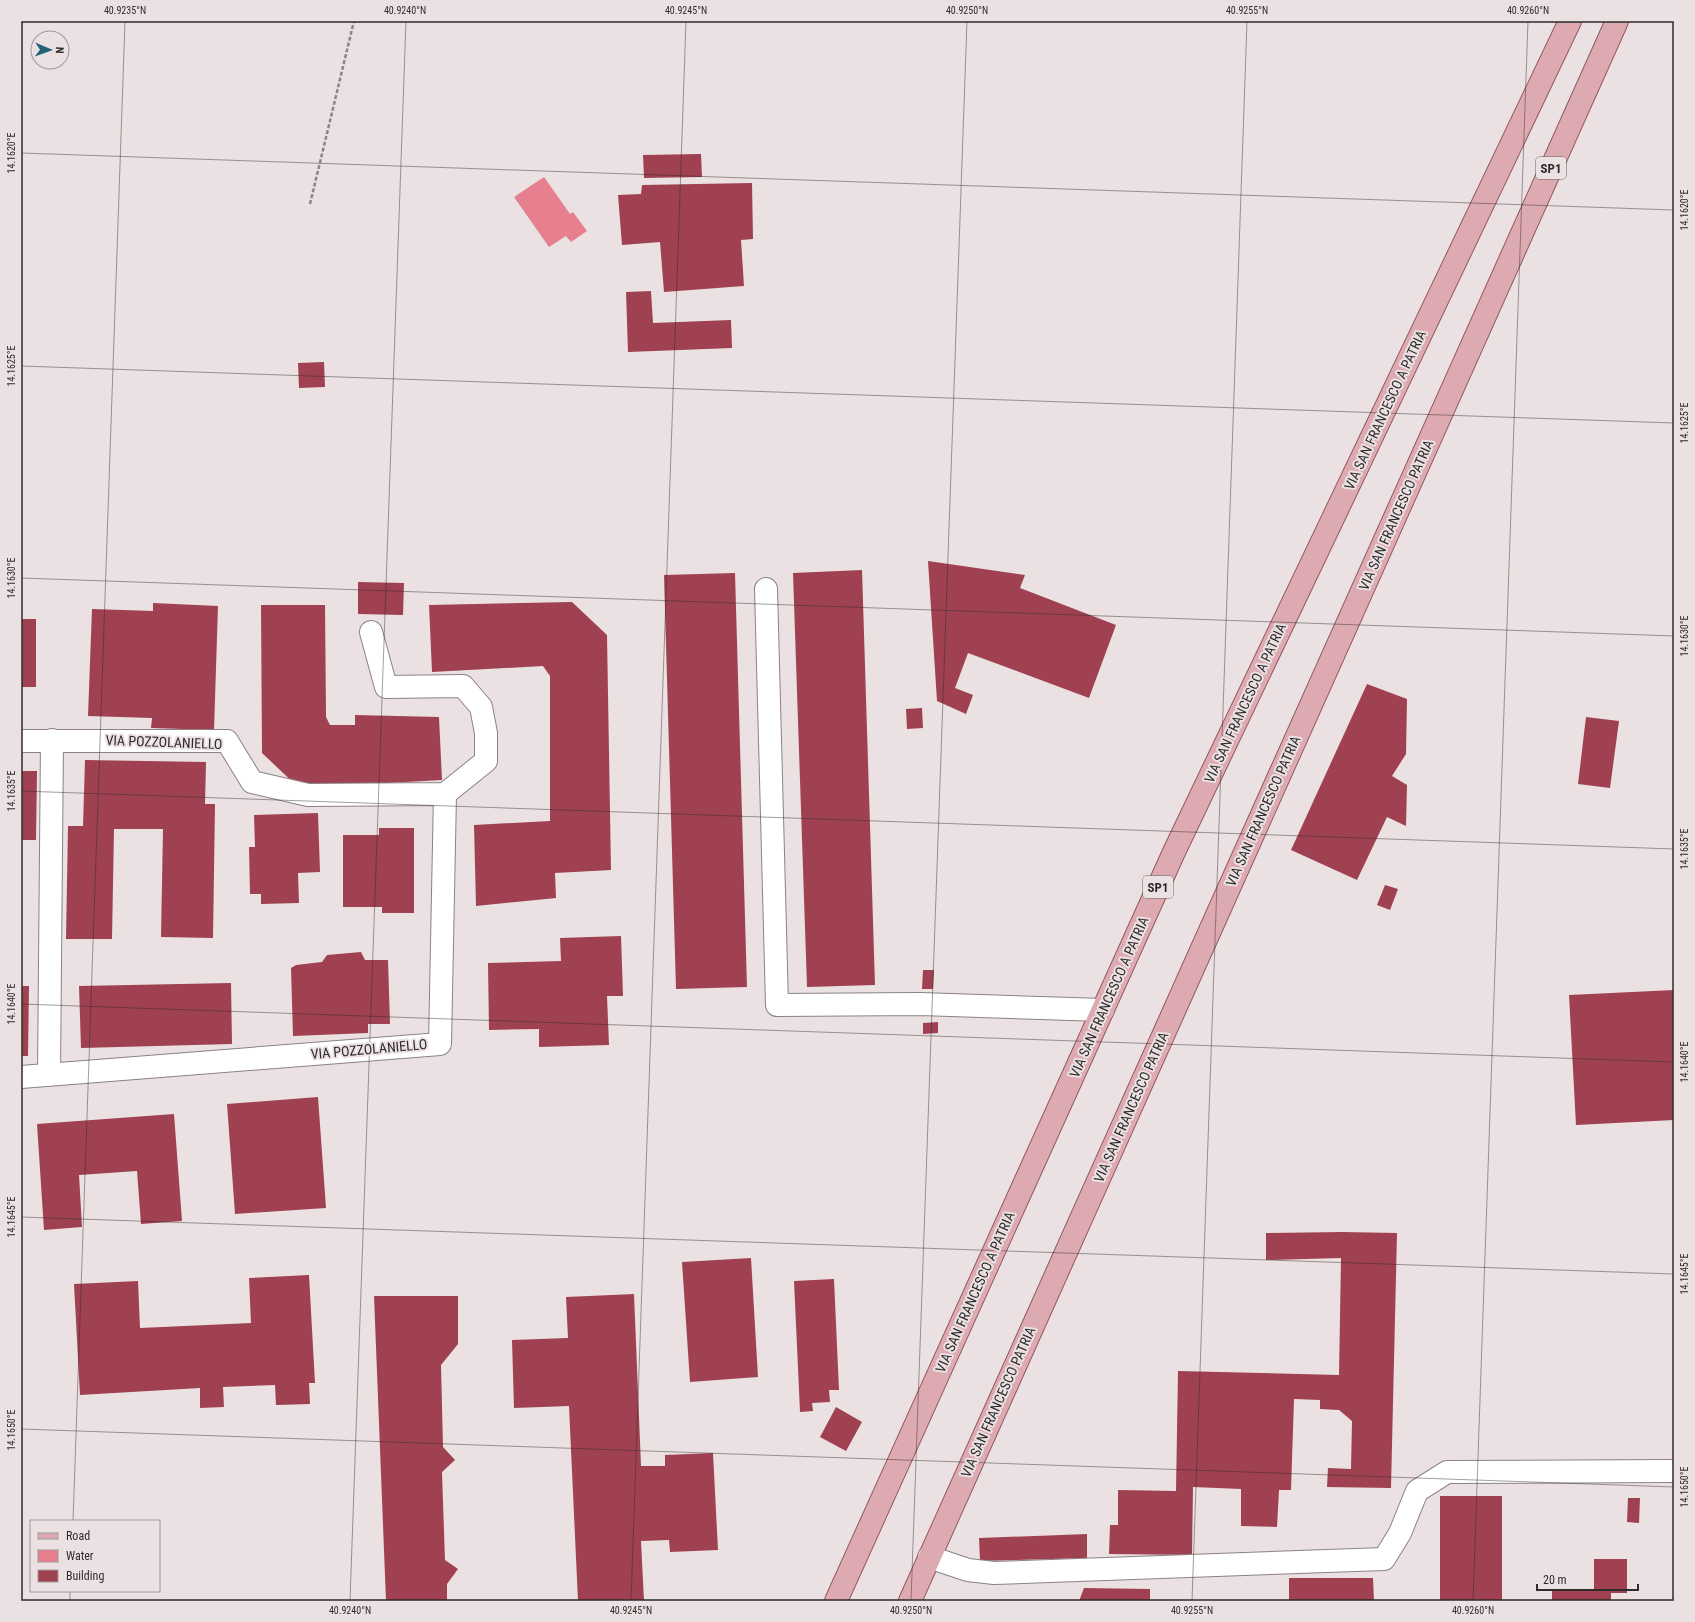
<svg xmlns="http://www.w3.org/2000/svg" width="1695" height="1622" font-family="'Roboto Condensed',sans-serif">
  <rect width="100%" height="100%" fill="#ebe1e2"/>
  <path fill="#e6808e" d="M544,177L570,214L573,212L587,231L571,242L566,236L549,247L514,197Z"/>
  <path fill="#9f4151" d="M701,154L702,177L644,178L643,155Z
    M752,183L753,239L741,240L744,286L664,292L660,242L622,245L618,195L641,194L642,185Z
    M651,291L653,323L731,320L732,348L628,352L626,292Z
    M324,362L325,387L299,388L298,363Z
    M928,561L1025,575L1020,588L1116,625L1089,698L968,653L955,688L973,695L966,714L937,701Z
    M862,570L875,985L807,987L793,573Z
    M735,573L747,987L676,989L664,575Z
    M358,582L404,583L403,615L358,614Z
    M572,602L607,635L611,870L555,873L556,898L476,906L474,825L550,821V676L543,666L432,672L429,605Z
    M153,603L218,606L214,730L151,728L152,718L88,716L92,609L153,611Z
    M261,605H325L326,717L330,725H355V715L439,717L442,780L299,788L262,753Z
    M21,619H36V687H21Z
    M1367,684L1407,699L1406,754L1392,776L1407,785L1406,826L1387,817L1357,880L1291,850Z
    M922,708L923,728L907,729L906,709Z
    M1586,717L1619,721L1610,788L1578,784Z
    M85,760L206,762L205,804H215L213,938L161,937L163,829H114L112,939H66L68,826H83Z
    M21,771H37L36,840H21Z
    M318,813L320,872L298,873L299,903L261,904V894H250L249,847H255L254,815Z
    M379,828H414V913H382V907H343V835H379Z
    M1385,885L1398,889L1390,910L1377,905Z
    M621,936L623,996H607L609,1045L539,1047V1029L489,1030L488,963L561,961L560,938Z
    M361,952L365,960H388L390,1024H368V1033L293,1036L291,968L296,965L322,962L327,955Z
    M923,970H934L933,989H922Z
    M231,983L232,1044L81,1048L79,986Z
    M21,986H29L28,1056H21Z
    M1674,990V1120L1576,1125L1569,995Z
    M938,1022V1033L923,1034V1023Z
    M318,1097L326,1208L235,1214L227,1104Z
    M174,1114L182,1221L141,1224L137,1171L79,1175L82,1227L44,1230L37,1124Z
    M1342,1232L1397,1233L1391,1488L1327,1487L1328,1468L1351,1469L1352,1421L1339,1410L1320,1409V1400L1294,1399L1291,1490H1279L1277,1527L1241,1526V1489L1193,1487L1192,1555L1109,1554L1110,1525H1118V1490L1176,1491L1178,1371L1339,1375L1341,1258L1266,1260V1233Z
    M751,1258L758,1377L690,1382L682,1262Z
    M309,1275L315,1383H309L310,1404L276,1405L275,1385L223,1387L224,1407L200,1408V1388L80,1395L74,1284L138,1281L140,1328L251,1323L249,1278Z
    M834,1279L839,1390H829L830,1402L812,1403L813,1411L800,1412L794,1281Z
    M634,1294L641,1466H665V1455L713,1453L718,1550L670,1552L669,1540L641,1541L644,1601H578L569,1406L514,1408L512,1340L568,1338L566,1297Z
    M374,1296H458V1344L441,1365L443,1447L455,1460L442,1472L445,1560L458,1569L447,1584V1601H386Z
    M836,1407L862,1422L846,1451L820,1437Z
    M1440,1496H1502V1601H1440Z
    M1628,1498H1640L1639,1523L1627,1522Z
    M1087,1534V1558L980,1561L979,1538Z
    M1594,1559H1627V1593H1611V1601H1552V1591H1594Z
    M1289,1578H1373L1374,1601H1289Z
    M1084,1588L1150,1589V1601H1079Z"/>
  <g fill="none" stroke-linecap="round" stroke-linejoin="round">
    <defs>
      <path id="minor" d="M766,589L777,1005L920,1004L1103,1010
        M21,741H227L252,782L308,795L445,794L486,761V733L481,707L463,686L386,687L371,632
        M49,1075L52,740
        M21,1077L440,1044L445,794
        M929,1557L968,1570L994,1573L1384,1559L1400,1533L1417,1491L1447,1472L1674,1471"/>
      <path id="major" d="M836,1601L1174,852L1570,21
        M910,1601L1617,21"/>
    </defs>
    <use href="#minor" stroke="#8b8283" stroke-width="24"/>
    <use href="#major" stroke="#925860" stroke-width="24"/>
    <path stroke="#8b8585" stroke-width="2.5" stroke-dasharray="4 2" stroke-linecap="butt" d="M310,204L354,21"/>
    <use href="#minor" stroke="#fff" stroke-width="22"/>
    <use href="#major" stroke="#deaab1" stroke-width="22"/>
  </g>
  <path fill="none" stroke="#2e2b2b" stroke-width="1" stroke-opacity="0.45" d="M21,153L1674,210M21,366L1674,423M21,578L1674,636M21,791L1674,849M21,1004L1674,1062M21,1217L1674,1274M21,1429L1674,1487M73,1521L125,21M70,1601V1591M350,1601L406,21M631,1601L686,21M911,1601L967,21M1192,1601L1247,21M1473,1601L1528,21"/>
  <g text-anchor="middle" stroke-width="4" stroke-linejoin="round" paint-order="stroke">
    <g fill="#ebe1e2" stroke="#676262" stroke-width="1">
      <rect x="1536" y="157" width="30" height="22" rx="3"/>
      <rect x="1143" y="876" width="30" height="22" rx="3"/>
    </g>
    <g font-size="13" font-weight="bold" fill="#2e2b2b">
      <text x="1551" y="173">SP1</text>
      <text x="1158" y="892">SP1</text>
    </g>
    <g font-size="14" fill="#2e2b2b" stroke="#ebe1e2">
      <text transform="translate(1385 410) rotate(-65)" y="5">VIA SAN FRANCESCO A PATRIA</text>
      <text transform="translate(1396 515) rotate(-66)" y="5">VIA SAN FRANCESCO PATRIA</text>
      <text transform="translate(1245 703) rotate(-65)" y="5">VIA SAN FRANCESCO A PATRIA</text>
      <text transform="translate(164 742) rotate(2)" y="5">VIA POZZOLANIELLO</text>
      <text transform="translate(1263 811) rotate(-66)" y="5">VIA SAN FRANCESCO PATRIA</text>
      <text transform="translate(1109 997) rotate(-66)" y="5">VIA SAN FRANCESCO A PATRIA</text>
      <text transform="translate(369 1049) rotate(-5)" y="5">VIA POZZOLANIELLO</text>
      <text transform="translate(1131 1107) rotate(-66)" y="5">VIA SAN FRANCESCO PATRIA</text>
      <text transform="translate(975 1292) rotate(-66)" y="5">VIA SAN FRANCESCO A PATRIA</text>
      <text transform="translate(998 1402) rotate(-66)" y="5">VIA SAN FRANCESCO PATRIA</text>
    </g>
  </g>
  <rect width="1695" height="1622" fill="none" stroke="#ebe1e2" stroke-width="44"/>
  <rect x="30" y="1520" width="130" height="72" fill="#ebe1e2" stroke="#9f9899"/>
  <rect x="38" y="1533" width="20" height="6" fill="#deaab1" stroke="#9f9899"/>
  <text x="66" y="1540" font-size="12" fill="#2e2b2b">Road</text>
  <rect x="38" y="1550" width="20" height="12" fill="#e6808e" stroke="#9f9899"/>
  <text x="66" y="1560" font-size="12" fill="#2e2b2b">Water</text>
  <rect x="38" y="1570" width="20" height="12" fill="#9f4151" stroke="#9f9899"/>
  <text x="66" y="1580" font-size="12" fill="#2e2b2b">Building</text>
  <g transform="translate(50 50) rotate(92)"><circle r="19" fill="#ebe1e2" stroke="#9f9899"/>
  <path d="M0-3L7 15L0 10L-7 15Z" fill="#226377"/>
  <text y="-6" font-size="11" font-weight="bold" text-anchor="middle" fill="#2e2b2b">N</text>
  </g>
  <path d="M1537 1584v6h101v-6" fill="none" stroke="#2e2b2b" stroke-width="2"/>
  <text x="1543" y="1584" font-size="12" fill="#2e2b2b" stroke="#ebe1e2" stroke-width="3" paint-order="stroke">20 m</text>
  <rect x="22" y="22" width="1651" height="1578" fill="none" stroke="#2e2b2b" stroke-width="1.5"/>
  <g font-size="10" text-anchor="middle" fill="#2e2b2b">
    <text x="125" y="14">40.9235°N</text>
    <text x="405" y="14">40.9240°N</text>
    <text x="686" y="14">40.9245°N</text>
    <text x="967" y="14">40.9250°N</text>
    <text x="1247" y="14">40.9255°N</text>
    <text x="1528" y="14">40.9260°N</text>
    <text transform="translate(11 153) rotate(-90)" y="4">14.1620°E</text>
    <text transform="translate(1684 210) rotate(-90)" y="4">14.1620°E</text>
    <text transform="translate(11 366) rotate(-90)" y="4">14.1625°E</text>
    <text transform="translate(1684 423) rotate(-90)" y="4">14.1625°E</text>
    <text transform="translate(11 578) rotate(-90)" y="4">14.1630°E</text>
    <text transform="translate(1684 636) rotate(-90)" y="4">14.1630°E</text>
    <text transform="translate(11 791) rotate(-90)" y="4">14.1635°E</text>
    <text transform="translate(1684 849) rotate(-90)" y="4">14.1635°E</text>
    <text transform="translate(11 1004) rotate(-90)" y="4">14.1640°E</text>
    <text transform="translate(1684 1062) rotate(-90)" y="4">14.1640°E</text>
    <text transform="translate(11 1217) rotate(-90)" y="4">14.1645°E</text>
    <text transform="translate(1684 1274) rotate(-90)" y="4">14.1645°E</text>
    <text transform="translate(11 1430) rotate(-90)" y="4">14.1650°E</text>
    <text transform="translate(1684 1487) rotate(-90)" y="4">14.1650°E</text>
    <text x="350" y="1614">40.9240°N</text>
    <text x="631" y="1614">40.9245°N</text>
    <text x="911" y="1614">40.9250°N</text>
    <text x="1192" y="1614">40.9255°N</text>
    <text x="1473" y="1614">40.9260°N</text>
  </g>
</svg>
